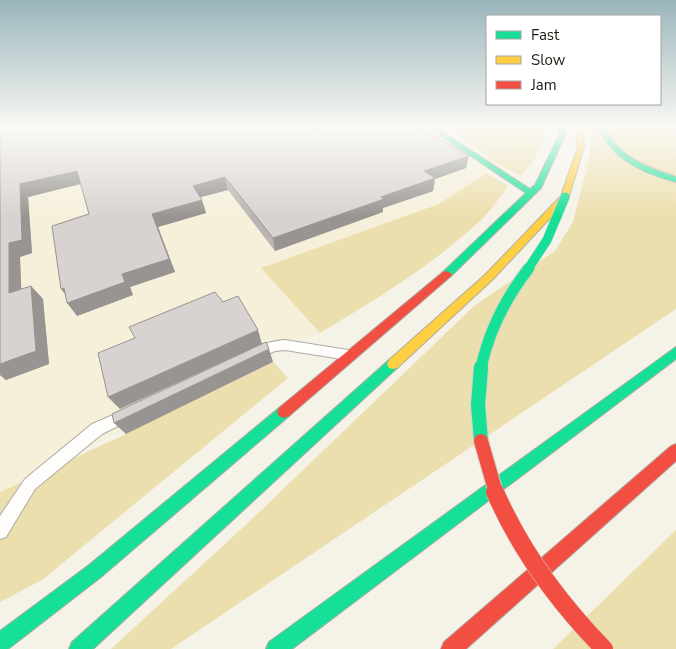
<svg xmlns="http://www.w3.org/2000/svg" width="676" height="649" font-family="'Nunito Sans',sans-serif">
  <rect width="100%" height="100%" fill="#f5f2e7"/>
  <path fill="#f6f0db" d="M0,127H447L497,164L439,204L262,268L320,333L0,492Z"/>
  <path fill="#ecdfae" d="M447,127H549L537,155L522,176L497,164Z
    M590,127H662L676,134V309L171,649H111L252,519L474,306L555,251L573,222L591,150Z
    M486,173L508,186C500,197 492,209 482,219C434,264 377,299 320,333L261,268L439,204Z
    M273,362L288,378L42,580L0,602V492L126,434Z
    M676,530V649H553Z"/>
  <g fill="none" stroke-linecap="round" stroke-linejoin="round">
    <defs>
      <path id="lane" d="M285,340L348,350L352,352L354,355L352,358L348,360L285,350L275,351L257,359L253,357L251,354C257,344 274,341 285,340Z
        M127,409L132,411L134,415L132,419L102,434L35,489L6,537L0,539V516L25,479L92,424Z"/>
      <path id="fast" d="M428,127H435L530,189L535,185L560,133L559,127H565L566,133L541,188L451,276L447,277L442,274L443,272L526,193Z
        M599,127H605C617,157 647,167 676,177V182C645,174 610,159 599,127Z
        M676,347V359L292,649H266L269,642Z
        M393,359L397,360L399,364L397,368L93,649H69L72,642L389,360Z
        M284,406L289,408L291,412L289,416L101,577L8,649H0V631L89,565L279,408Z"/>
      <path id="slow" d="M576,127H582L584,147L568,199L493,279L397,368L393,369L389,368L387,364L389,360L485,275L561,196L578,147Z"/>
      <path id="jam" d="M671,127H676V129L672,128Z
        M447,271L452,274L451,276L289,416L284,418L279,416L277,412L279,408L443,272Z
        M676,444V461L466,649H441L444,642L671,446Z"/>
    </defs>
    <use href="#lane" stroke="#aeaca3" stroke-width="2"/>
    <use href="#fast" stroke="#aeaca3" stroke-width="2"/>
    <use href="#slow" stroke="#aeaca3" stroke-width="2"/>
    <use href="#jam" stroke="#aeaca3" stroke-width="2"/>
    <use href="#lane" fill="#fefdfb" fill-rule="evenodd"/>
    <use href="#fast" fill="#16e098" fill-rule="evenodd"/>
    <use href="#slow" fill="#ffcf43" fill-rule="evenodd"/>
    <use href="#jam" fill="#f24e42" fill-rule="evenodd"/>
    <defs>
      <path id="fast-bridge-far2" d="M528,269L547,240L565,197"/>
      <path id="fast-bridge-far1" d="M481,368C489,330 505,299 529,268"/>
      <path id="fast-bridge" d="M481,441L478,405L481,367"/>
      <path id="jam-bridge-far1" d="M481,441L496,493"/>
      <path id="jam-bridge" d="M495,492C520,549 560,604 604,649"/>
    </defs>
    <use href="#fast-bridge-far2" stroke="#d2d1cc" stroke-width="10" stroke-linecap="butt"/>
    <use href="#fast-bridge-far1" stroke="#d2d1cc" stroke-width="13" stroke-linecap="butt"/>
    <use href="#fast-bridge" stroke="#d2d1cc" stroke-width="16" stroke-linecap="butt"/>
    <use href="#jam-bridge-far1" stroke="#d2d1cc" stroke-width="16" stroke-linecap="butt"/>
    <use href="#jam-bridge" stroke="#d2d1cc" stroke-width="19" stroke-linecap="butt"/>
    <use href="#fast-bridge-far2" stroke="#16e098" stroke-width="9"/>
    <use href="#fast-bridge-far1" stroke="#16e098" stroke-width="11"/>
    <use href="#fast-bridge" stroke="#16e098" stroke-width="14"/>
    <use href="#jam-bridge-far1" stroke="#f24e42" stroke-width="14"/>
    <use href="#jam-bridge" stroke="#f24e42" stroke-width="18"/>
  </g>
  <path fill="#bab5b4" d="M0,127L293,135L469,156L466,168L435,179L433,191L383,208V212L275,251L228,190L201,197L202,200L206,213L158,227L175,272L130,287L133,295L77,316L89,214L81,184L28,197L32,253L20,257L21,289L31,286L43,299L49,364L6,380L0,375Z"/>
  <path fill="#979492" d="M469,156L466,168L435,179L433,191L383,208V212L275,251L273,238L381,197L424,171Z
    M77,171L84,183L28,197L32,253L20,257L22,306L9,293V243L20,184Z
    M225,177L228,190L197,198L193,186Z
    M202,200L206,213L158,227L175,272L130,287L133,295L77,316L67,303L71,302L61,289L122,274L152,214Z
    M31,286L43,299L49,364L6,380L0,375V364Z
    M258,330L262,344L120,409L108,397Z
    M269,349L273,362L126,434L114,423Z"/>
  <path fill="#d8d3d1" stroke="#979492" d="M0,127H284L293,135L327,127H419L469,156L424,171L435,178L381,197L384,199L273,238L225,177L193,186L202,200L152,214L169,259L122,274L125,282L67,303L64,288L61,289L52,226L89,214L77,171L20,184L22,240L9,243V293L31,286L36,351L0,364Z
    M215,292L223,302L238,296L258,330L108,397L98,353L135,338L129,327Z
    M266,342L269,349L114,423L112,414Z"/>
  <linearGradient id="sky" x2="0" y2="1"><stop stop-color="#9ab5bb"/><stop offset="0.59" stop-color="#faf9f4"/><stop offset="1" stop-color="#faf9f4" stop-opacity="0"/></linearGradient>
  <rect width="676" height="217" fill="url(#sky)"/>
  <rect x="486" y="15" width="175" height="90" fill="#ffffff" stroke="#a5a4a1"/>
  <rect x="496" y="31" width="25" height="8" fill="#16e098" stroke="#a5a4a1"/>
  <text x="531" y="40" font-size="15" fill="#1d1b13">Fast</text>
  <rect x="496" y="56" width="25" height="8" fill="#ffcf43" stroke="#a5a4a1"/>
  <text x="531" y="65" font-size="15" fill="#1d1b13">Slow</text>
  <rect x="496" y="81" width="25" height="8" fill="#f24e42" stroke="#a5a4a1"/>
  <text x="531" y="90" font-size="15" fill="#1d1b13">Jam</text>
</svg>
